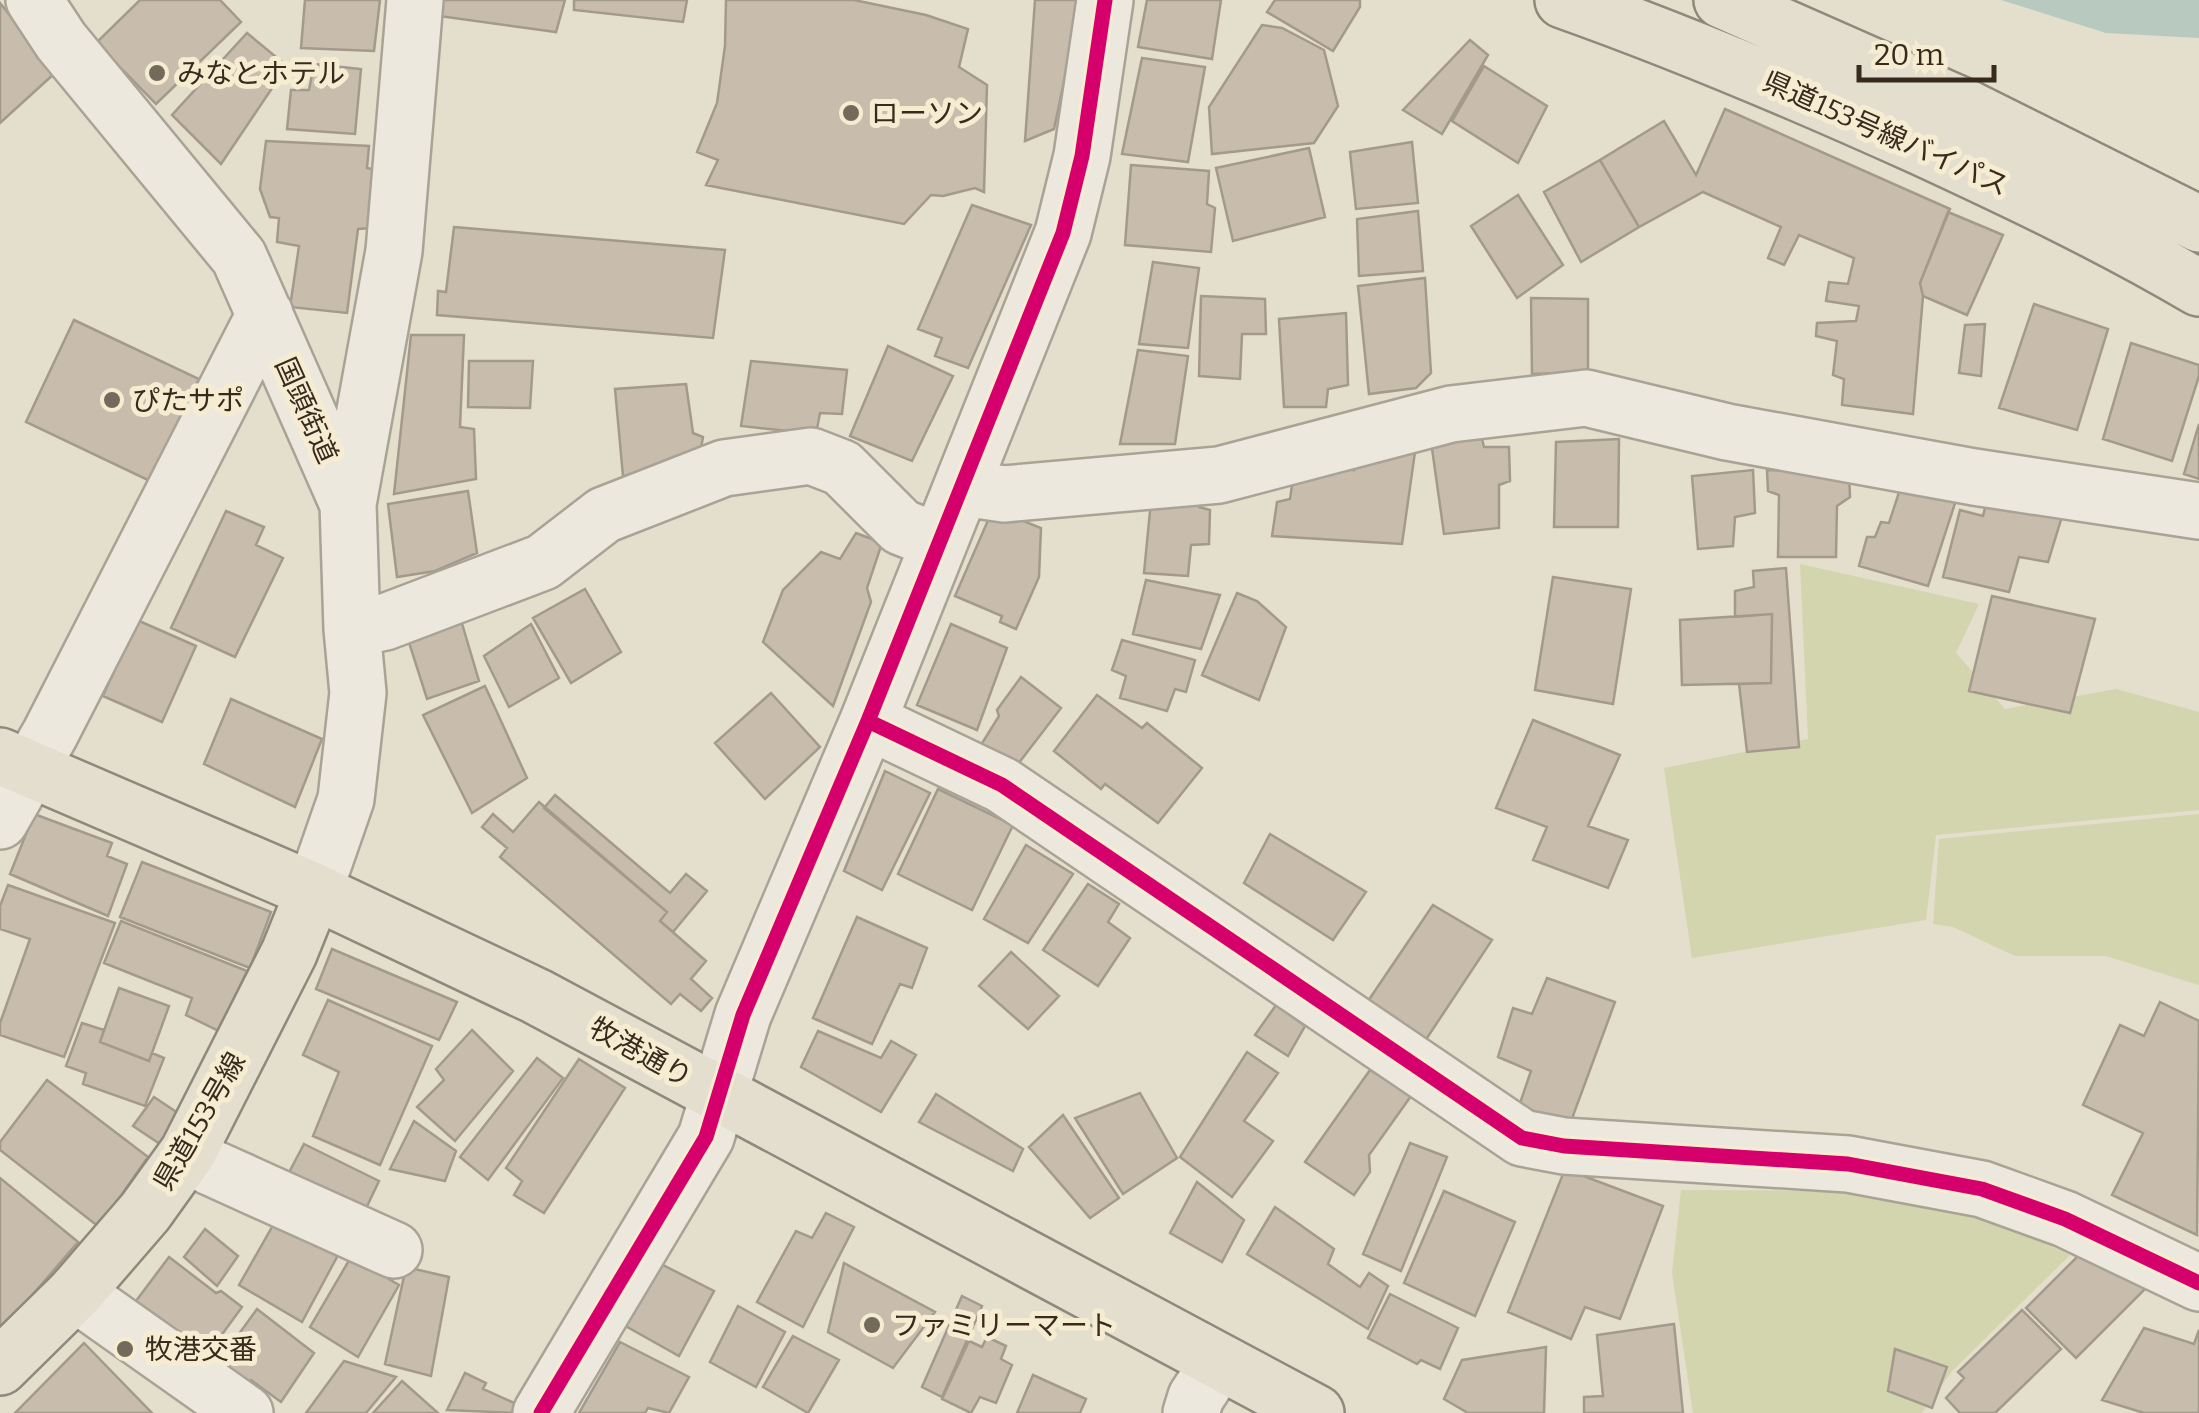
<svg xmlns="http://www.w3.org/2000/svg" width="2199" height="1413" font-family="Bitter,'Noto Sans JP',serif">
  <rect width="100%" height="100%" fill="#e4decc"/>
  <path fill="#d3d5ae" d="M1800,564L1979,604L1956,653L2005,709L2116,689L2199,712V810L1936,835L1926,920L1692,958L1664,768L1808,739Z
    M2199,814V985L2106,956H2015L1953,927L1933,924L1939,839Z
    M1681,1190L1868,1191L1987,1217L2070,1255L1953,1370L1922,1413H1693L1672,1273Z"/>
  <path fill="#b8cabf" d="M2001,0H2199V38L2106,33Z"/>
  <path fill="#c8bcad" stroke="#a49a8c" stroke-width="2.5" d="M140,0H220L241,22L156,104L96,43Z
    M305,0H380L374,51L301,48Z
    M440,0H565L556,32L439,16Z
    M574,0H687L683,22L574,10Z
    M726,0H854L926,15L968,29L959,67L987,85L984,192L975,188L943,196L931,195L904,224L706,185L718,160L697,152L717,103L725,46Z
    M1035,0H1081L1054,129L1025,141Z
    M1147,0H1221L1212,59L1138,47Z
    M1275,0H1360V7L1333,51L1267,12Z
    M0,3L56,72L0,123Z
    M1262,25L1282,28L1324,50L1338,106L1314,143L1212,154L1209,107Z
    M247,33L287,66L221,164L172,115Z
    M1470,40L1488,55L1442,134L1403,110Z
    M1142,58L1205,67L1188,162L1122,154Z
    M314,64L361,69L355,134L287,129L291,90H309Z
    M1484,66L1547,106L1518,163L1452,121Z
    M1725,109L1950,209L1920,283L1923,296L1913,414L1842,405L1844,379L1833,375L1837,341L1816,336L1817,323L1856,321L1859,306L1826,301L1829,282L1848,284L1854,258L1799,235L1784,265L1768,258L1781,227L1703,192L1639,227L1600,160L1664,121L1696,175Z
    M266,141L369,146L367,168L377,170L371,228L358,229L347,313L290,307L299,246L277,242L279,218L270,217L260,189Z
    M1412,142L1418,203L1356,209L1350,152Z
    M1309,148L1325,217L1233,241L1216,168Z
    M1600,160L1639,227L1581,262L1544,192Z
    M1131,165L1209,171L1207,204L1215,208L1211,252L1125,245Z
    M1518,195L1563,265L1517,298L1471,226Z
    M972,205L1031,225L968,368L935,356L942,338L918,329Z
    M1418,211L1423,271L1359,276L1357,219Z
    M1948,212L2003,235L1967,315L1923,296L1920,283Z
    M454,227L725,250L713,338L437,315L438,291L446,292Z
    M1153,262L1199,268L1188,348L1139,344Z
    M1425,278L1431,373L1416,388L1369,394L1358,286Z
    M1201,296L1265,299L1266,334H1242L1240,379L1199,376Z
    M1531,298L1588,299V372L1532,374Z
    M2034,304L2108,329L2077,430L1999,408Z
    M1346,313L1348,385L1328,389L1326,407H1284L1279,319Z
    M74,320L199,379L150,481L26,422Z
    M1985,324L1981,376L1959,373L1965,325Z
    M411,335H464L460,427L474,429L476,479L394,494Z
    M2131,343L2199,365V376L2172,461L2103,439Z
    M888,346L953,376L912,461L850,436Z
    M1138,350L1188,356L1175,444H1120Z
    M469,361H533L530,408L468,407Z
    M751,361L847,370L842,414L820,413L816,434L741,426Z
    M686,384L693,433L703,437L699,459L690,471L623,476L615,389Z
    M2199,424V479L2184,474Z
    M1429,427L1457,440L1482,439L1484,447H1509L1510,481L1499,485V528L1444,534Z
    M1619,439L1618,527H1554L1556,442Z
    M1356,448L1415,452L1402,544L1272,536L1277,502L1290,499L1294,472L1320,466L1354,470Z
    M1753,470L1755,513L1735,517L1733,546L1698,549L1692,476Z
    M1767,470L1849,473L1850,497L1837,506L1836,557H1778L1779,495L1768,491Z
    M1905,474L1961,485L1928,586L1859,566L1867,537H1875L1881,522L1889,523Z
    M468,491L477,553L435,571L397,577L388,504Z
    M1989,492L2063,513L2048,562L2019,557L2009,592L1943,577L1960,510L1983,516Z
    M1197,498L1199,507L1210,510L1209,544L1191,545L1188,576L1144,573L1151,501Z
    M993,509L1041,528L1039,577L1016,629L1000,622L1002,616L955,596Z
    M226,511L264,527L256,545L283,558L235,657L171,628Z
    M856,533L882,543L867,588L871,602L833,706L763,642L783,590L821,552L840,559Z
    M1786,568L1799,747L1747,752L1739,684L1771,683L1772,614L1735,617V591L1754,587L1753,571Z
    M1553,577L1631,589L1613,704L1535,690Z
    M1146,580L1220,595L1201,649L1133,634Z
    M585,589L621,652L571,683L533,618Z
    M1237,593L1257,601L1286,627L1259,700L1202,675Z
    M1992,596L2095,619L2070,713L1969,691Z
    M458,610L479,681L427,699L405,630Z
    M1772,614L1771,683L1682,685L1680,620Z
    M137,620L196,646L162,722L103,696Z
    M531,624L559,678L509,707L484,656Z
    M951,624L1007,648L977,730L917,705Z
    M1122,640L1195,660L1186,692L1175,689L1167,711L1120,698L1126,676L1112,670Z
    M1021,677L1061,708L1015,768L981,745L999,716L997,710Z
    M485,686L527,778L472,813L423,715Z
    M771,693L820,747L765,799L715,743Z
    M1097,695L1142,728L1147,723L1202,768L1158,823L1105,784L1101,789L1054,751Z
    M231,699L322,739L295,807L204,764Z
    M1533,720L1620,755L1588,826L1628,840L1608,888L1533,860L1547,827L1496,808Z
    M885,771L930,793L882,890L844,871Z
    M938,789L1013,825L972,910L898,874Z
    M555,795L670,893L686,874L707,891L673,932L660,921L667,912L544,808Z
    M539,802L667,912L660,921L706,961L691,979L712,998L701,1011L680,994L671,1004L500,857L507,848L482,827L493,814L513,832Z
    M34,814L112,843L107,856L127,864L108,916L10,874Z
    M1270,834L1366,892L1333,940L1244,883Z
    M1026,845L1073,874L1028,943L984,919Z
    M142,862L271,912L250,968L120,917Z
    M1088,884L1119,904L1108,922L1130,938L1098,986L1043,950Z
    M8,885L115,923L64,1057L0,1035V1023L30,939L0,929V906Z
    M1433,905L1492,940L1421,1047L1362,1010Z
    M857,917L927,948L912,988L900,984L872,1044L813,1018Z
    M121,921L247,971L219,1031L186,1015L192,998L104,963Z
    M332,949L457,1002L439,1040L316,989Z
    M1011,952L1059,996L1028,1029L979,986Z
    M1547,978L1615,1002L1570,1124L1519,1106L1531,1071L1498,1057L1513,1008L1532,1014Z
    M119,988L169,1006L149,1061L100,1042Z
    M328,1000L432,1046L380,1165L313,1136L339,1072L303,1055Z
    M2160,1002L2199,1021L2197,1235L2112,1195L2143,1133L2083,1105L2120,1025L2144,1036Z
    M1276,1005L1305,1026L1288,1056L1255,1035Z
    M82,1023L104,1030L100,1042L149,1061L152,1053L164,1058L145,1106L83,1084L86,1073L66,1066Z
    M472,1030L513,1071L455,1141L417,1107L444,1080L436,1069Z
    M818,1031L881,1058L891,1041L916,1055L881,1112L801,1067Z
    M1247,1052L1278,1073L1244,1121L1273,1141L1232,1197L1180,1157Z
    M537,1058L563,1078L488,1180L460,1157Z
    M579,1059L625,1088L544,1213L514,1195L522,1181L506,1168Z
    M1370,1070L1411,1096L1369,1155L1370,1172L1354,1195L1305,1162Z
    M47,1080L148,1157L99,1227L0,1150V1142Z
    M1140,1093L1177,1158L1123,1194L1075,1118Z
    M936,1094L1023,1149L1013,1171L919,1122Z
    M154,1097L184,1117L163,1146L133,1126Z
    M1063,1115L1119,1198L1090,1218L1029,1147Z
    M414,1121L456,1151L445,1181L390,1169Z
    M1410,1143L1447,1157L1401,1271L1363,1254Z
    M304,1144L379,1181L360,1221L284,1182Z
    M1565,1169L1663,1206L1620,1319L1585,1307L1571,1339L1508,1312Z
    M0,1178L78,1242L4,1328L0,1324Z
    M1197,1182L1244,1220L1222,1262L1170,1233Z
    M1444,1191L1515,1222L1475,1316L1404,1283Z
    M1275,1207L1334,1249L1328,1264L1360,1287L1369,1273L1388,1286L1368,1329L1247,1254Z
    M280,1213L344,1244L302,1322L239,1285Z
    M826,1213L854,1227L803,1327L757,1302L796,1231L812,1238Z
    M205,1229L238,1256L217,1286L184,1257Z
    M2088,1246L2153,1281L2076,1358L2026,1308Z
    M169,1257L216,1293L221,1291L242,1307L207,1355L136,1301Z
    M351,1257L399,1285L358,1357L310,1327Z
    M657,1262L714,1291L679,1356L622,1324Z
    M844,1263L935,1312L893,1368L828,1332Z
    M406,1267L449,1277L431,1376L385,1364Z
    M1390,1294L1458,1328L1440,1369L1421,1360L1417,1364L1368,1338Z
    M962,1296L982,1306L942,1397L922,1387Z
    M738,1306L785,1332L756,1387L710,1362Z
    M257,1309L314,1353L281,1402L251,1380L247,1382L220,1360Z
    M2022,1310L2061,1349L1995,1413H1960L1946,1398L1964,1378L1958,1372Z
    M1674,1324L1683,1413H1584V1397L1603,1396L1597,1335Z
    M2144,1328L2194,1344L2199,1330V1413H2144L2102,1400Z
    M793,1336L839,1360L808,1413L763,1387Z
    M987,1337L1006,1346L1001,1359L1012,1365L996,1403L980,1397L971,1413L942,1399L969,1341L982,1347Z
    M620,1342L689,1377L669,1413L648,1408L645,1413H579Z
    M84,1343L152,1413H15Z
    M1546,1347L1544,1413H1468L1444,1399L1462,1360Z
    M1895,1349L1947,1367L1932,1408L1888,1391Z
    M344,1361L396,1377L366,1413H306Z
    M465,1373L486,1383L483,1389L521,1406L518,1413L447,1410Z
    M1033,1375L1086,1399L1080,1413H1017Z
    M402,1381L438,1413H373Z"/>
  <g fill="none" stroke-linecap="round" stroke-linejoin="round">
    <defs>
      <path id="minor" d="M34,0L61,41L239,257L348,504L352,629L358,693L346,799L314,891
        M963,488L1004,494L1219,475L1451,414L1586,398L1727,432L1974,477L2199,511
        M348,504L394,251L415,0
        M352,629L385,622L543,562L604,515L724,468L811,456L842,468L901,527L939,542
        M868,721L1002,785L1522,1138L1564,1146L1848,1164L1982,1189L2065,1219L2199,1283
        M0,821L50,734L265,314
        M188,1152L210,1167L394,1250
        M75,1293L245,1413
        M541,1413L706,1137L743,1015L868,721L1063,233L1082,156L1105,0
        M1191,1413L1196,1397L1219,1362"/>
      <path id="major" d="M1563,0C1684,43 1804,94 1921,147C2016,191 2109,235 2199,288
        M1722,0L1969,109L2199,224
        M0,756L314,891L536,996L1316,1413
        M0,1367L75,1293L145,1212L188,1152L289,953L314,891"/>
    </defs>
    <use href="#minor" stroke="#a9a396" stroke-width="60"/>
    <use href="#major" stroke="#8f887c" stroke-width="60"/>
    <use href="#minor" stroke="#ece8de" stroke-width="55"/>
    <use href="#major" stroke="#e4decf" stroke-width="55"/>
    <defs>
      <path id="cycleway" d="M868,721L1002,785L1522,1138L1564,1146L1848,1164L1982,1189L2065,1219L2199,1283
        M541,1413L706,1137L743,1015L868,721L1063,233L1082,156L1105,0"/>
    </defs>
    <use href="#cycleway" stroke="#f6ecd2" stroke-width="21"/>
    <use href="#cycleway" stroke="#d6006c" stroke-width="15"/>
  </g>
  <g fill="#746a5b" stroke="#f6ecd2" stroke-width="4">
    <circle cx="157" cy="73" r="10"/>
    <circle cx="851" cy="113" r="10"/>
    <circle cx="112" cy="400" r="10"/>
    <circle cx="872" cy="1325" r="10"/>
    <circle cx="125" cy="1349" r="10"/>
  </g>
  <g text-anchor="middle" stroke-width="10" stroke-linejoin="round" paint-order="stroke">
    <g font-size="28" fill="#382b1e" stroke="#f6ecd2" text-anchor="start">
      <text x="177" y="83">みなとホテル</text>
      <text x="871" y="123">ローソン</text>
      <text x="132" y="410">ぴたサポ</text>
      <text x="892" y="1335">ファミリーマート</text>
      <text x="145" y="1359">牧港交番</text>
    </g>
    <g font-size="28" fill="#382b1e" stroke="#f6ecd2">
      <text transform="translate(1886 133) rotate(24)" y="10">県道153号線バイパス</text>
      <text transform="translate(307 410) rotate(66)" y="10">国頭街道</text>
      <text transform="translate(641 1052) rotate(29)" y="10">牧港通り</text>
      <text transform="translate(199 1121) rotate(-60)" y="10">県道153号線</text>
    </g>
  </g>
  <path d="M1859 65v15h135v-15" fill="none" stroke="#382b1e" stroke-width="5"/>
  <text x="1874" y="65" font-size="30" fill="#382b1e" stroke="#f6ecd2" stroke-width="8" paint-order="stroke">20 m</text>
</svg>
